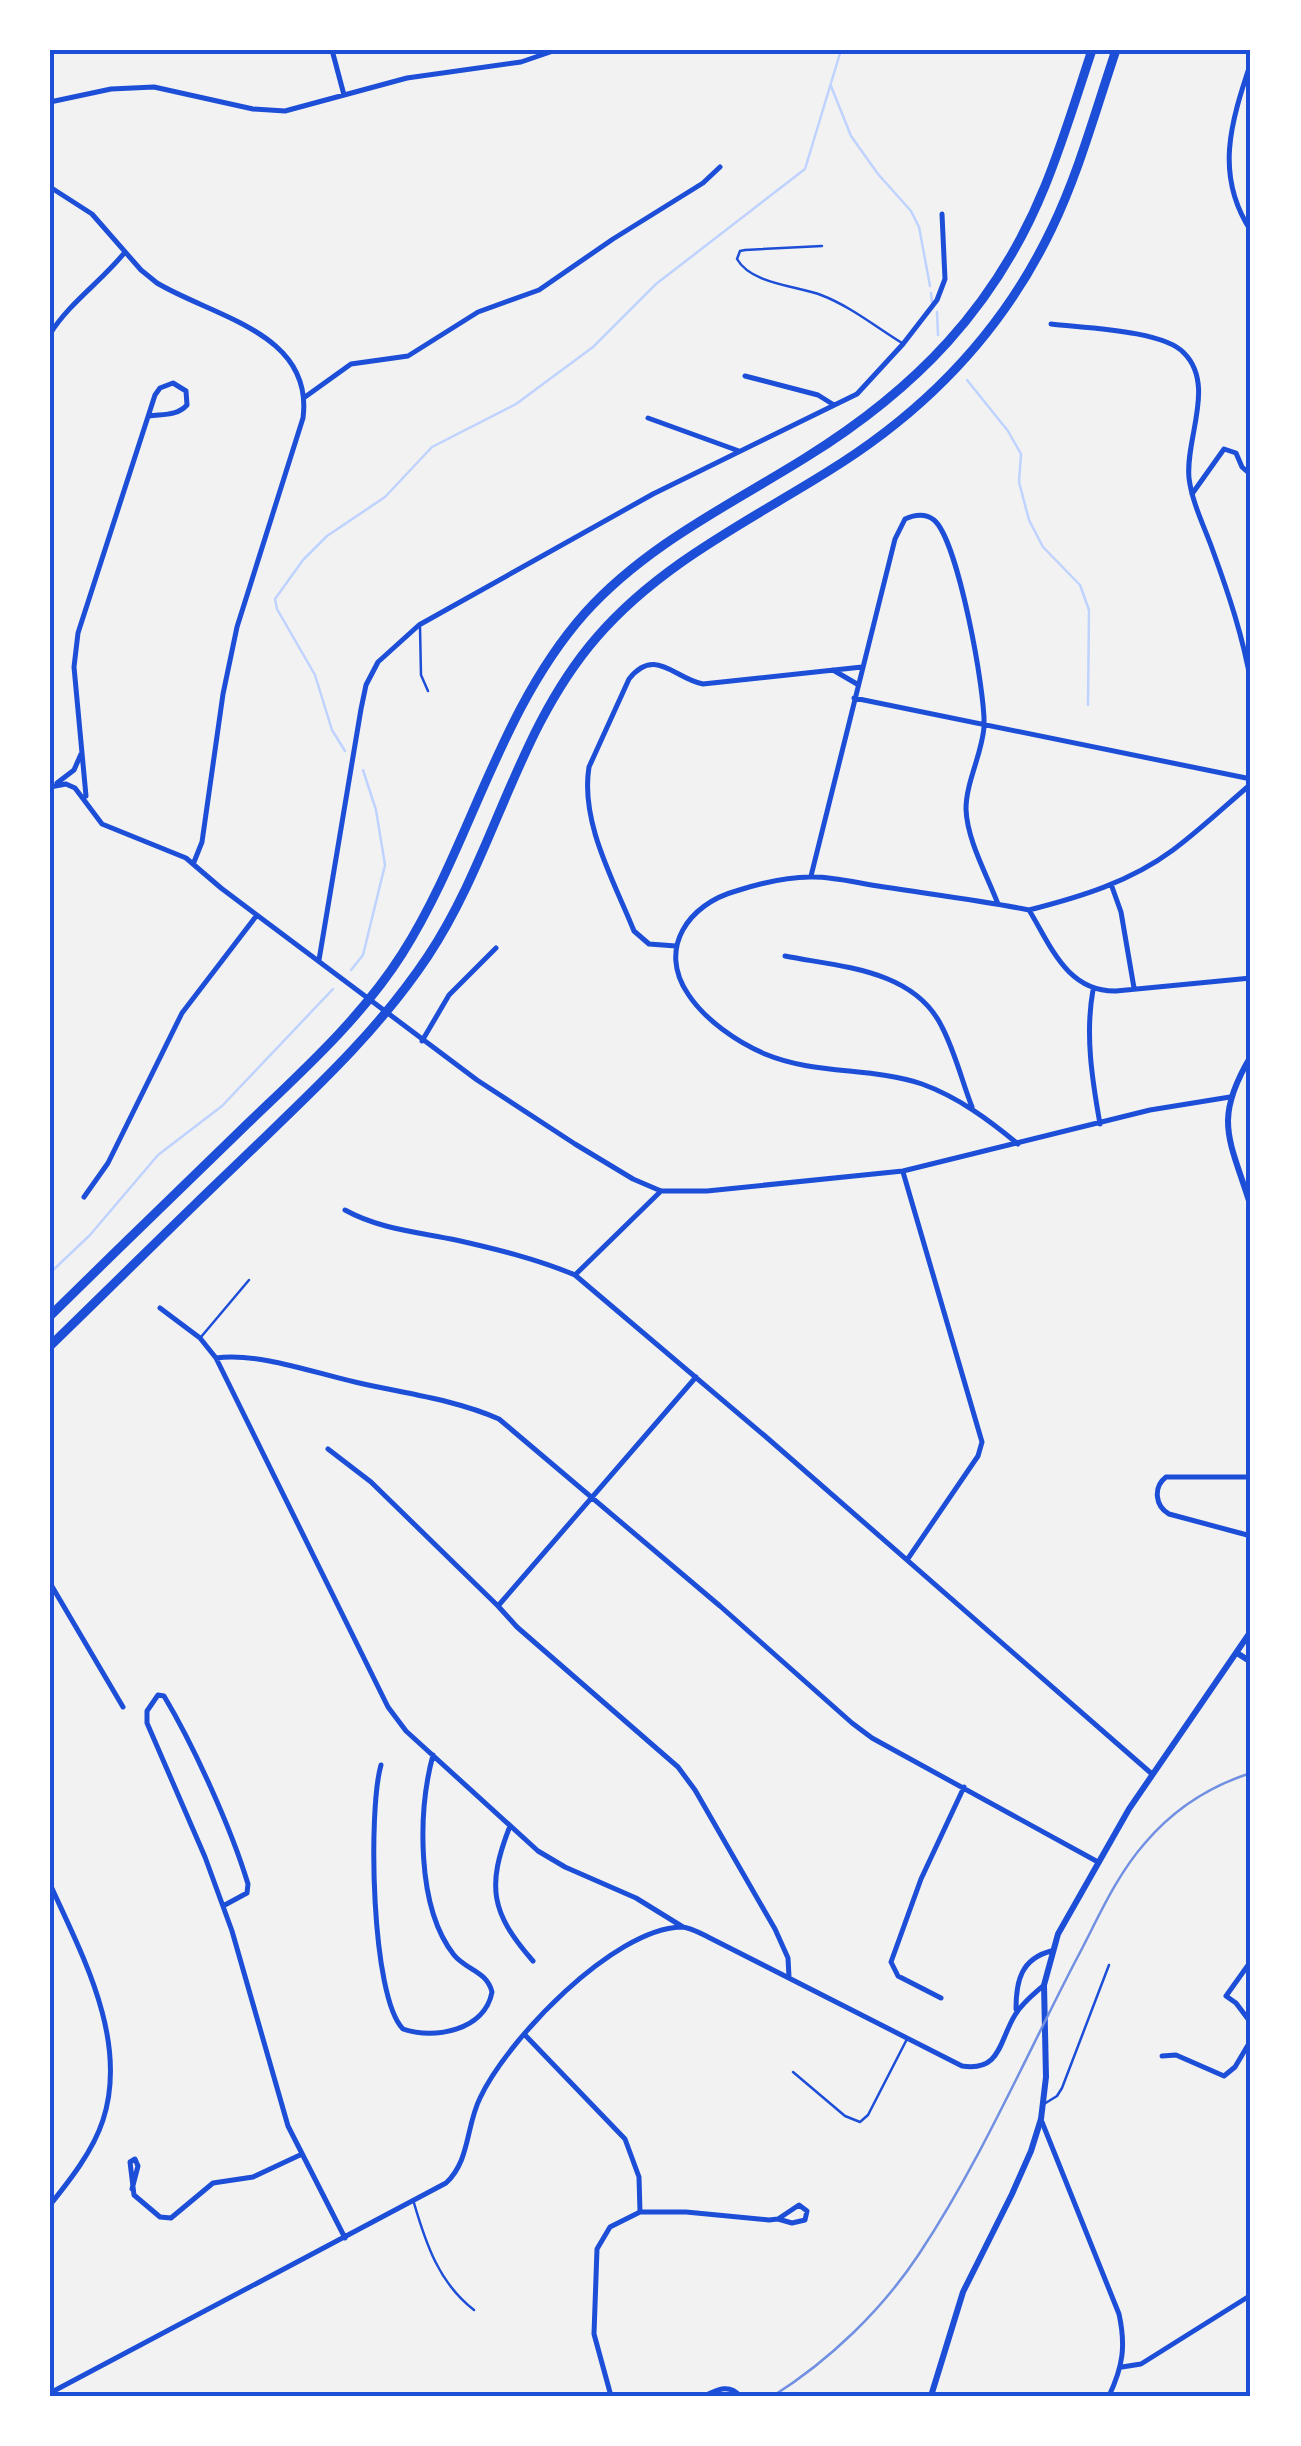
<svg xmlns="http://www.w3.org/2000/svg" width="1301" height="2446" font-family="'Fira Sans Condensed',sans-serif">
  <rect width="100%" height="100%" fill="#f2f2f2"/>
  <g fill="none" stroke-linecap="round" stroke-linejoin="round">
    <path stroke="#bfd3fe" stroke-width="2.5" d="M831,86L851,136L878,174L911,211L919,227L930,286
      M931,293L932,302
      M937,312L938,335
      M967,380L1008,431L1021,454L1019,482L1029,520L1043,547L1080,585L1089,610L1088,705
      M345,751L332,730L315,675L277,609L275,599L303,560L327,536L385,497L432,447L516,404L593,347L656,284L805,169L841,50
      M351,970L363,955L385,865L376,810L363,770
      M50,1273L90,1235L158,1155L222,1106L333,989"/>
    <path stroke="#1d4ed8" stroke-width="2.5" d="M822,246L745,250L740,251L737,259C751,284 797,286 821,295C850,306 876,327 902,343
      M420,627L421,675L428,691
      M201,1337L249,1280
      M793,2072L845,2116L860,2122L868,2115L907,2039
      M1044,2104L1057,2096L1062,2088L1109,1965
      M414,2203C426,2244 439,2283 474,2310"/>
    <path stroke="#1d4ed8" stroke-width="5" d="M332,50L344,95
      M1251,62C1231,122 1214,175 1251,231
      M50,102L111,89L154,87L253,109L285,111L407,78L521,62L556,50
      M50,187L92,214L141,270L157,283C214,317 314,333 303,418L237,627L223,694L202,842L194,862
      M1051,324C1083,328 1163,330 1184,353C1216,385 1185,439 1189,478C1192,503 1205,528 1213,551C1229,595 1243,637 1251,683
      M50,334C70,302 102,281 125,252
      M745,376L818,395L834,405
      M305,397L351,364L408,356L478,312L539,290L613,239L703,183L720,167
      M648,418L739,451
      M1192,494L1224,449L1236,453L1242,467L1251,475
      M833,670L857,684
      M854,698L1251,779
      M57,783L74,770L81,754
      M50,787L66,784L75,788L102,824L186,858L221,888L477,1080L575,1144L633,1179L661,1191H707L903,1171L1150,1110L1230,1097
      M86,796L74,667L78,633L155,395L160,388L173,383L186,391L187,405C177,416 163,414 149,416
      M811,876L895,539L905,519C914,515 925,513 934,520C958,540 986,694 984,727C982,754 966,782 966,809C967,840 987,875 998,904
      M1111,884L1121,912L1134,988
      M1029,910C1080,897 1130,882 1173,850C1200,830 1225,806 1251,784
      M676,946L649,944L634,931C614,881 580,822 589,767L629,679C655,646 675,679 703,684L862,667
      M785,956C840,967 914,969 942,1027C955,1052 962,1081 972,1107
      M319,960L361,709L366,685L378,662L419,625L653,494L857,394L903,344L937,300L945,279L942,214
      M1093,990C1085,1034 1092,1079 1100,1124
      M422,1041L449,995L496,948
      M1018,1144C989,1120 958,1097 922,1084C871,1067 815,1075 765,1054C737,1042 705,1020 688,994C657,948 689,904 736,891C758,884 787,877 810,877C832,876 857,883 878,886C928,894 979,900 1029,910C1051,946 1067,992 1116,991L1251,978
      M903,1172L982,1442L978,1456L907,1560
      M84,1197L108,1163L182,1013L257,915
      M345,1210C379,1229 418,1232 456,1240C496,1249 537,1259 575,1275L765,1436L1152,1774
      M575,1275L661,1191
      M160,1308L200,1338L216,1358L388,1707L406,1731L538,1851L565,1867L636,1898L683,1927
      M216,1358C257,1352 315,1373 355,1382C402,1393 454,1399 499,1419L720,1606L852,1723L872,1738L1098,1862
      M696,1377L498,1606L517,1627L678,1767L695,1790L775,1929L788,1958L789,1977
      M328,1449L371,1482L498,1606
      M1251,1477H1166C1153,1487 1155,1506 1169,1514L1251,1536
      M50,1583L123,1707
      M381,1765C368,1810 371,1997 403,2029C435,2040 485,2030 492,1992C487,1971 466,1970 454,1955C416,1907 418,1811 433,1755
      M510,1826C486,1887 491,1913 533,1961
      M50,1884C82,1955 129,2040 103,2120C93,2151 70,2180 50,2205
      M223,1906L247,1893L248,1884C231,1828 194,1746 164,1696L158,1695L147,1711V1723L205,1857L232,1931L288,2126L345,2238
      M1251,1961L1226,1996L1236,2003L1251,2023
      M941,1998L898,1976L891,1962L921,1879L964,1787
      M1016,2009C1016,1981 1021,1959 1051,1951
      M525,2035L625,2139L639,2177L640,2212L610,2227L597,2249L594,2334L611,2396
      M1162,2056L1176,2055L1224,2076L1235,2067L1251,2040
      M1042,2122L1119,2314C1126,2346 1123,2366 1109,2396
      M132,2189L138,2166L135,2159L130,2162L134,2195L160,2217L171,2218L213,2183L253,2177L300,2155
      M640,2212H686L769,2220L778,2219L799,2205L807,2211L805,2220L792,2223L778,2219
      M1122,2367L1141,2364L1251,2295
      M50,2393L446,2183C470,2161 466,2126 480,2098C507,2040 613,1929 681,1927C690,1927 702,1934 710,1938L962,2066C1001,2072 999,2041 1015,2015C1022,2003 1034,1994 1044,1985
      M704,2396C717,2390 729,2383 740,2396"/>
    <path stroke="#1d4ed8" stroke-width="6" d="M1251,1056C1212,1121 1230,1139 1251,1207
      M1237,1653L1251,1662
      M931,2396L963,2292L1012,2194L1031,2151L1041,2119L1046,2077L1044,1985L1058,1934L1129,1809L1251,1631"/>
    <path stroke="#1d4ed8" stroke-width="9" d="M50,1316C114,1253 179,1190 243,1128C299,1074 360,1020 402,954C471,845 498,711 585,613C646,545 728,506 805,458C915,390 996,307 1045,186C1063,142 1077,95 1092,50
      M50,1346C112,1286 173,1225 236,1165C304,1099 375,1036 428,956C495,855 516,730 597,637C660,564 747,522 827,472C925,412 1002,333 1052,228C1079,172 1096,109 1116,50"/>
    <path stroke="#7290e2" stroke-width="2.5" d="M773,2396C830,2360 882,2310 919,2254C980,2162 1025,2058 1076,1960C1097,1921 1115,1877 1145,1843C1173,1810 1210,1786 1251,1773"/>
  </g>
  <rect width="1301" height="2446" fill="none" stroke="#ffffff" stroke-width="105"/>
  <rect x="52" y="52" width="1196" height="2342" fill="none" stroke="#1d4ed8" stroke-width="4"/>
</svg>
